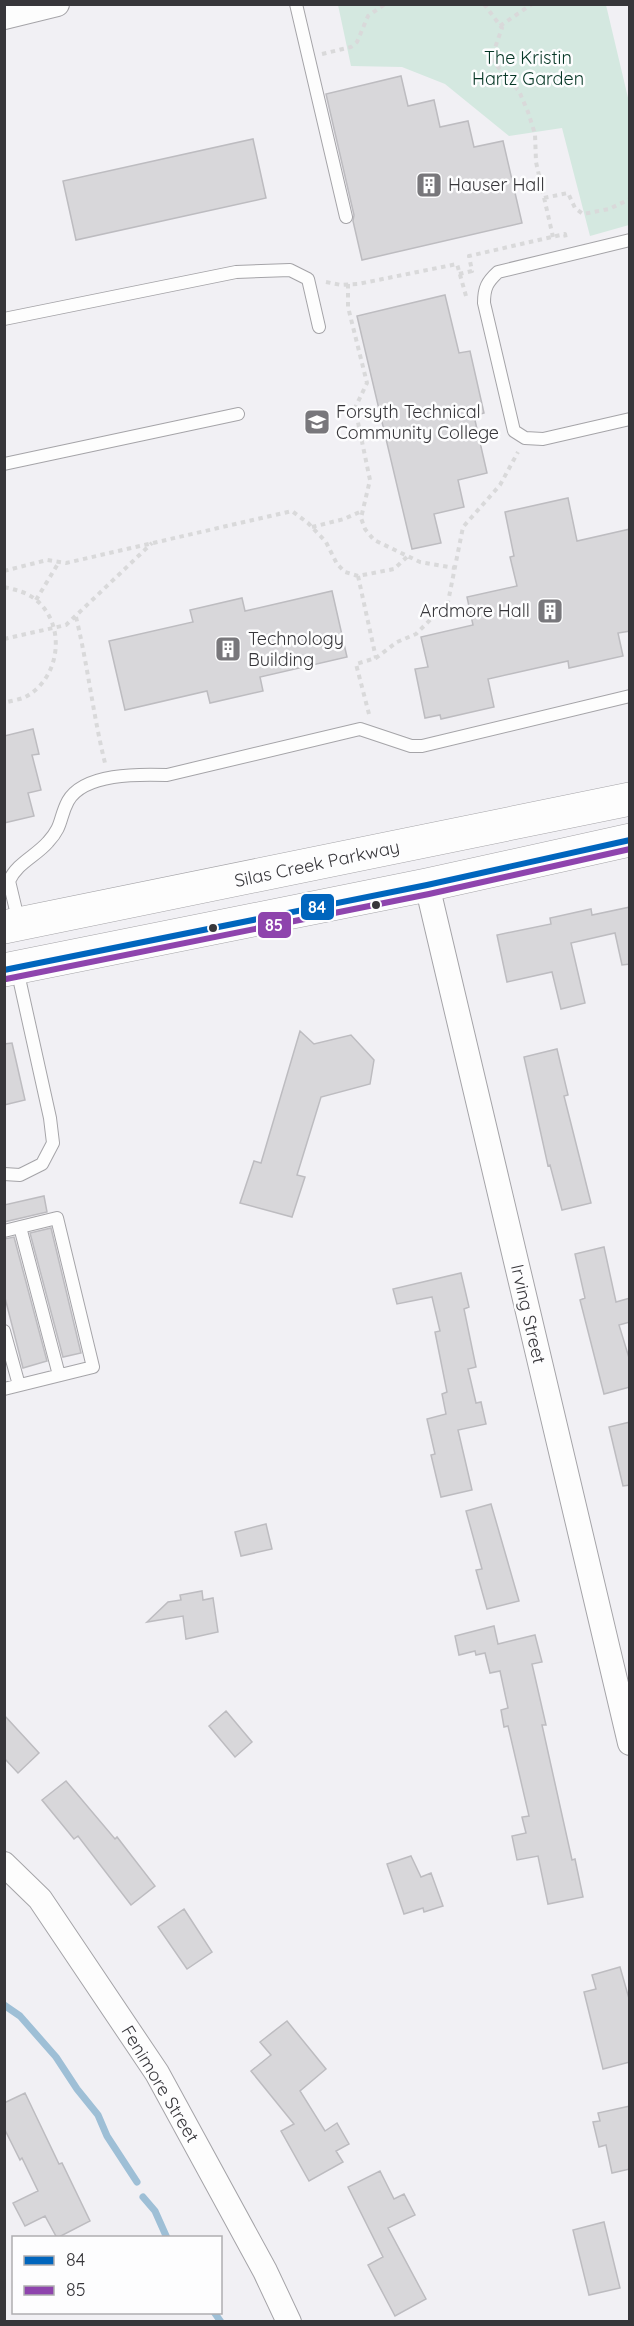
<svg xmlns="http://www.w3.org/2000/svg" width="634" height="2326" font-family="Quicksand,sans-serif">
  <rect width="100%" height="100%" fill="#f1f0f4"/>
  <path fill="#d4e8e0" d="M338,5H606L629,102V225L590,236L562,128L509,136L445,84L402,67L351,66Z"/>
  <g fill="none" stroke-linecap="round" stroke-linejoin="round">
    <path stroke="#9ebfd6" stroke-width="7" d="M4,2005L20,2016L56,2057L77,2089L98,2115L107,2136L137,2182
      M143,2197L155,2211L167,2238
      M214,2312L221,2322"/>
  </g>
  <path fill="#d8d7da" stroke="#bdbcc0" stroke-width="1.5" d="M401,76L408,106L434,100L440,127L468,121L474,147L503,141L522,223L362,260L353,221L354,215L326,94Z
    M253,139L266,198L76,240L63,181Z
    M445,295L459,353L470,351L484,413L474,416L487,473L458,480L464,507L434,514L441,543L412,549L357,316Z
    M568,498L577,541L630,529V631L618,633L623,656L569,668L568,661L488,679L494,707L441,719L440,715L425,718L415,669L428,667L421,637L473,625L467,597L517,586L510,557L514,556L505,512Z
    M332,591L347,657L260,677L263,691L210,703L207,691L125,710L109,641L193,622L190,610L242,598L245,611Z
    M33,729L39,754L32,755L41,790L28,793L34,816L4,823V736Z
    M630,907V964L622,965L615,933L571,943L585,1003L561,1009L552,972L507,982L497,935L551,924L550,918L591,909L592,915Z
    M300,1031L314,1044L351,1035L374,1060L370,1084L321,1097L297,1175L305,1177L292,1217L240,1203L254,1161L261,1163Z
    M12,1043L25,1100L4,1105V1044Z
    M557,1049L568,1095L564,1096L591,1203L562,1210L550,1165L548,1166L524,1057Z
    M44,1196L47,1212L4,1222V1205Z
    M51,1228L81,1353L63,1357L30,1233Z
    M14,1237L47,1361L23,1368L4,1294V1239Z
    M604,1247L616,1302L630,1298V1322L619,1325L630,1361V1387L604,1394L580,1300L585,1298L575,1254Z
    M461,1273L469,1307L464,1309L476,1367L468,1369L476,1403L481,1402L486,1424L458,1430L472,1490L441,1497L431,1455L435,1454L427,1419L446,1414L442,1394L447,1392L435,1332L440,1331L432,1297L397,1304L393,1289Z
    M630,1422V1485L623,1486L609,1427Z
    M491,1504L519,1601L487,1609L476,1570L482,1569L466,1511Z
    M266,1524L272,1549L241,1556L235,1532Z
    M202,1591L203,1600L213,1598L218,1632L186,1639L183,1616L147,1622L168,1602L181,1600L180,1595Z
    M494,1626L498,1644L535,1635L542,1662L532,1664L546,1725H542L572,1860L575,1859L583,1897L548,1904L538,1856L517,1860L512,1836L526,1833L522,1817L529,1816L508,1726L504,1727L501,1710L508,1708L500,1671L490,1673L485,1653L476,1655L475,1651L459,1655L455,1636Z
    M226,1711L252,1742L235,1757L209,1726Z
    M4,1715L39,1753L18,1773L4,1758Z
    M66,1781L115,1839L117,1837L155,1886L131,1905L78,1836L74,1839L42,1800Z
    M411,1856L421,1877L431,1873L443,1906L424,1912L423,1908L404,1914L387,1864Z
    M184,1909L212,1952L187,1969L158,1927Z
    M620,1967L630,2002V2062L603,2069L584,1992L596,1989L592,1975Z
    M287,2021L326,2069L300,2091L325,2131L337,2123L349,2144L336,2151L343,2162L309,2181L281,2131L294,2124L251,2071L271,2055L260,2042Z
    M25,2093L59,2164L62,2163L90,2221L57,2238L45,2216L25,2226L13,2203L38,2191L22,2158L20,2160L4,2128V2103Z
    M630,2106V2169L612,2173L606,2145L599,2147L593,2122L600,2121L598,2113Z
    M380,2171L394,2199L404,2194L415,2215L388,2228L426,2299L395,2316L368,2265L383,2257L348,2187Z
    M604,2222L620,2288L589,2295L573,2230Z"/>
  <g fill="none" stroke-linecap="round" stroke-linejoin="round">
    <defs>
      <path id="lane" d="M296,4L346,217
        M630,240L498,272C487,282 484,288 484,303L514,431L525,438L543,439L630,419
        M4,319L236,272L290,270L308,279L319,327
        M4,464L238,414
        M19,923L9,881C17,863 36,856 48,842C63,826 59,818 68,801C84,773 139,774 167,775L360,729L411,746H422L630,696
        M4,1174L20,1175L42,1164L53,1143L50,1118L17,969
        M20,1227L59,1375
        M4,1231L57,1218L93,1367L4,1389
        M4,1331L19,1385"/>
      <path id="street" d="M4,17L57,4
        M427,885L630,1743
        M4,1864L40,1899L157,2073L265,2271L289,2322"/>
      <path id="primary" d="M4,927L630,799
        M4,970L427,885L630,840"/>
    </defs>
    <use href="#lane" stroke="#a5a4a8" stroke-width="14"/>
    <use href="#street" stroke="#a5a4a8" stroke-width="26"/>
    <use href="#primary" stroke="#a5a4a8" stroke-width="34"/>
    <path stroke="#d9d9da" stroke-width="4" stroke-dasharray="4.5 4.5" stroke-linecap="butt" d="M484,4L502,28L491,59L519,91L528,112L535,134L536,162L553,237
      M500,26L532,4
      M322,54L351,47L357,42L368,16L385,4
      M544,198L568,193L575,208L583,214L609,209L630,199
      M459,274L472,271L469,256L565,234L566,239
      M326,282L341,285L358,284L457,264L466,296
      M348,284V307L367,383L355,408L370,480L361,518L365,529L374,540L420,562L455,568
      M312,527L344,519L362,511
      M4,571L47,560L66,563L292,511L308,523L326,542L337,564L345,572L358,576L394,569L408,556
      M358,576L376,658
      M4,577V625
      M4,587C16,590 26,592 35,599C68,625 60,681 23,698C17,700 10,701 4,703
      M36,600L59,562
      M76,617C88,666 93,715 105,763
      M4,639L66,625L152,543
      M369,714L356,664L376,658L397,642L416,634L448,602L463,527L500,485L518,452"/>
    <use href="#lane" stroke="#fdfdfd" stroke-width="12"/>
    <use href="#street" stroke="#fdfdfd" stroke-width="24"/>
    <use href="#primary" stroke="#fdfdfd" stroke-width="33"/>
    <defs>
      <path id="bus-1" d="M4,970L427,885L630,840"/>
      <path id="bus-2" d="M6,979L429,894L630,849"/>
    </defs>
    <use href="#bus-1" stroke="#fdfdfe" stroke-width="10"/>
    <use href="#bus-2" stroke="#fdfdfe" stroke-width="10"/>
    <use href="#bus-1" stroke="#0065bd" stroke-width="6"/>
    <use href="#bus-2" stroke="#8e44ad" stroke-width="6"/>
  </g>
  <defs>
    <symbol id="building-square" viewBox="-11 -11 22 22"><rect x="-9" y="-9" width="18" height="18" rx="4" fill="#78777b" stroke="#fdfdfe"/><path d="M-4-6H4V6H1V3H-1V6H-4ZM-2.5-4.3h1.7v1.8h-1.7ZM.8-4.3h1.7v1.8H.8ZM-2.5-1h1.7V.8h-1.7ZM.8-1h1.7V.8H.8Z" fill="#fff"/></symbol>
    <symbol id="university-square" viewBox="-11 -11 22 22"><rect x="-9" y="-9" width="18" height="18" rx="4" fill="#78777b" stroke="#fdfdfe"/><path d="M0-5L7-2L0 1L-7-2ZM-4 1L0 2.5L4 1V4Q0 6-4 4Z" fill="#fff"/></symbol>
  </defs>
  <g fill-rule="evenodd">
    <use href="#building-square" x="414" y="170" width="30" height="30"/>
    <use href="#university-square" x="302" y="407" width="30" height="30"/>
    <use href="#building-square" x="535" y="596" width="30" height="30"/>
    <use href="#building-square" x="213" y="634" width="30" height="30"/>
  </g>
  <g fill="#37363a" stroke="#fdfdfe" stroke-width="2">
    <circle cx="376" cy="905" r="5"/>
    <circle cx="213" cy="928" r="5"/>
  </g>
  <g text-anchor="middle" stroke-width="5" stroke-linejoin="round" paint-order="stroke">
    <g font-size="18" fill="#063726" stroke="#fdfdfe">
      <text x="528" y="64">The Kristin<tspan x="528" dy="21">Hartz Garden</tspan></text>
    </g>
    <g font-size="18" fill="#37363a" stroke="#fdfdfe" text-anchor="start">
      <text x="448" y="191">Hauser Hall</text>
      <text x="336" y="418">Forsyth Technical<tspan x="336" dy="21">Community College</tspan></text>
      <text x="530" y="617" text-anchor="end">Ardmore Hall</text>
      <text x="248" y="645">Technology<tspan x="248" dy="21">Building</tspan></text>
    </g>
    <g font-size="18" fill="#37363a" stroke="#fdfdfe">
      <text transform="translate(317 864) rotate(-12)" y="6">Silas Creek Parkway</text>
      <text transform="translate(528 1314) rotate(77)" y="6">Irving Street</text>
      <text transform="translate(160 2084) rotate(59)" y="6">Fenimore Street</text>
    </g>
  </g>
  <g stroke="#fdfdfe" stroke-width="2">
    <rect x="300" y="893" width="35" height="28" rx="6" fill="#0065bd"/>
    <rect x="257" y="911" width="35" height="28" rx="6" fill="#8e44ad"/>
  </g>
  <g font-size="16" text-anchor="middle" font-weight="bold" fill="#fff">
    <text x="317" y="913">84</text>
    <text x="274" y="931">85</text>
  </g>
  <rect width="634" height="2326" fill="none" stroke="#37363a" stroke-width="12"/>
  <rect x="12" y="2236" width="210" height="78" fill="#fdfdfe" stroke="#aeadb0" stroke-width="1.5"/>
  <rect x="24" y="2256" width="30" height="9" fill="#0065bd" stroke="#aeadb0" stroke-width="1.5"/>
  <text x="66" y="2266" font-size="18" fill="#37363a">84</text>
  <rect x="24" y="2286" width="30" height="9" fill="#8e44ad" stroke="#aeadb0" stroke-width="1.5"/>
  <text x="66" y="2296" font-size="18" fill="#37363a">85</text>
</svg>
